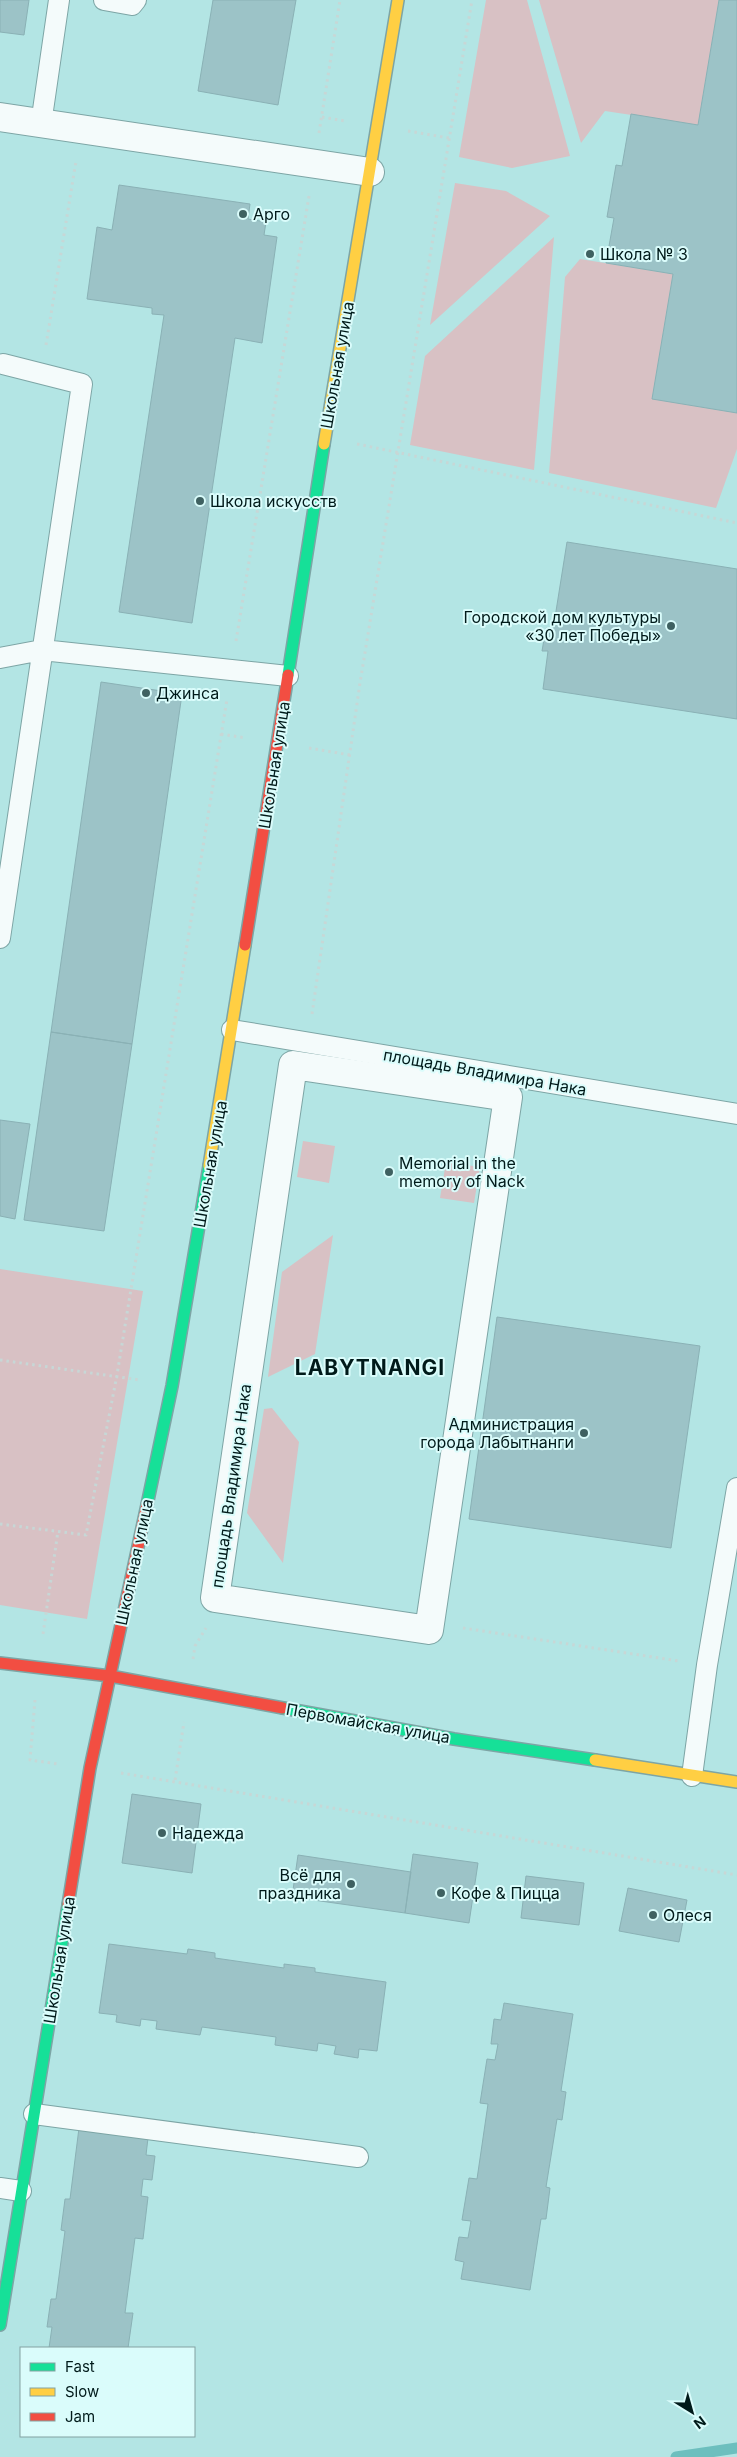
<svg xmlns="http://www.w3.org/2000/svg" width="737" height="2457" font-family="Inter,sans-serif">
  <rect width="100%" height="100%" fill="#b3e5e4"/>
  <path fill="#d8c1c4" d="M486,0H527L570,156L512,168L459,157Z
    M539,0H719L698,125L605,111L581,143Z
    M455,183L506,191L550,216L430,325Z
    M554,237L534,470L410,445L425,356Z
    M580,259L673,274L652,398L737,413V449L716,508L549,473L565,277Z
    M303,1141L335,1146L329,1183L297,1177Z
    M446,1162L480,1167L474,1203L440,1198Z
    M333,1235L315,1354L268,1377L282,1272Z
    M0,1269L143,1291L87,1619L0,1605Z
    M272,1408L299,1442L283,1563L247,1513L264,1409Z"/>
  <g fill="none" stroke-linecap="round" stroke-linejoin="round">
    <path stroke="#6dbfbe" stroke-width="11" d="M676,2457L737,2448"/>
  </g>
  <path fill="#9cc3c7" stroke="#8ab1b5" d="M0,0H29L24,35L0,32Z
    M213,0H296L278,105L198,91Z
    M719,0H737V413L652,399L673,274L606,263L614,218L607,217L616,165L622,166L631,114L698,125Z
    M119,185L250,204L248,219L266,222L264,235L277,237L262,343L235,338L192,623L119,612L164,315L152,314V308L87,299L97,227L112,230Z
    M567,542L737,569V719L543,689L548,651H542L546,628L553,630Z
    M101,682L182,694L132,1044L51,1032Z
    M51,1032L132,1044L104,1231L24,1220Z
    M0,1120L30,1124L15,1219L0,1216Z
    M497,1317L700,1346L671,1548L469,1519Z
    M132,1794L201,1804L192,1873L122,1863Z
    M413,1854L478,1863L469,1923L405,1913Z
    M298,1855L411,1872L405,1913L292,1897Z
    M526,1876L584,1883L579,1925L521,1918Z
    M628,1888L687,1900L679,1942L619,1931Z
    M109,1944L187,1954L188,1949L215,1953V1958L284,1968V1964L315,1968V1972L386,1982L377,2051L359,2049L358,2058L334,2054L336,2046L318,2043L317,2051L275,2045L276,2037L202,2027L200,2035L156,2029L157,2021L141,2019L140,2026L116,2022L117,2015L99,2013Z
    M504,2003L573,2014L561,2091L566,2092L562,2120L557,2119L546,2187L550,2188L546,2219H541L530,2290L461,2279L464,2262L455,2260L459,2237L468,2238L471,2221L462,2220L469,2178L477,2179L488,2104L480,2103L487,2059L495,2060L498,2044H491L494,2019L501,2020Z
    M79,2128L148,2138L146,2155L155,2156L152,2180L143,2179L141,2196L148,2197L143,2239L135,2238L125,2313H133L128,2348H49L52,2327H47L51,2299H56L65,2231L61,2230L65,2199H70Z"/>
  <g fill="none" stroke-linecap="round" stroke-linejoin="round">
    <defs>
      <path id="lane" d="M104,0L132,5L136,0
        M41,124L59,0
        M0,658L42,650L288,676
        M0,938L82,384L3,364
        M232,1030L737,1114
        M692,1776L707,1665L737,1488
        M34,2114L358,2157
        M0,2188L21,2191"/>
      <path id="street" d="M0,117L370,172
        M293,1065L508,1097L429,1630L215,1598Z"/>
      <path id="fast" d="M288,675L324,444
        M147,1505L172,1386L209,1166
        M283,1708L454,1739L595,1760
        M0,2325L68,1905"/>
      <path id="slow" d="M324,444L398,0
        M209,1166L245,945
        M595,1760L737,1782"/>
      <path id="jam" d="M245,945L288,675
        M0,1663L110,1676L283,1708
        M68,1905L90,1768L147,1505"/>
    </defs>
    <use href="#lane" stroke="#7da5a5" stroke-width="22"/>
    <use href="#street" stroke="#7da5a5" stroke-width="30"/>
    <use href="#fast" stroke="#7da5a5" stroke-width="14"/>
    <use href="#slow" stroke="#7da5a5" stroke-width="14"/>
    <use href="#jam" stroke="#7da5a5" stroke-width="14"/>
    <path stroke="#c7d7d6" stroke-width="3" stroke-dasharray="2.5 4" stroke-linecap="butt" d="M322,117L345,121
      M408,131L449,138
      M319,133L340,0
      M46,345L76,161
      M357,444L737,523
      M236,641L309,196
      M221,734L246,738
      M309,748L350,755
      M312,1014L360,683L472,0
      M0,1360L140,1380
      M0,1524L86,1535L117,1375L227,699
      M463,1628L679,1661
      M43,1634L58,1531
      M193,1659L195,1646L206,1628
      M35,1700L30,1760L58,1764
      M121,1773L737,1875
      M175,1780L184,1722"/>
    <use href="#lane" stroke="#f4fbfb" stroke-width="20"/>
    <use href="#street" stroke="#f4fbfb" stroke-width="28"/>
    <use href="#fast" stroke="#16e098" stroke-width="11"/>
    <use href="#slow" stroke="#ffcf43" stroke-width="11"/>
    <use href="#jam" stroke="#f24e42" stroke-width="11"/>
  </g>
  <g fill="#3f6161" stroke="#dafcfb" stroke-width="2">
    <circle cx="243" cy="214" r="5"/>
    <circle cx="590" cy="254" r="5"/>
    <circle cx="200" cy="501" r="5"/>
    <circle cx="671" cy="626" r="5"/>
    <circle cx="146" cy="693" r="5"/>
    <circle cx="389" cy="1172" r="5"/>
    <circle cx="584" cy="1433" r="5"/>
    <circle cx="162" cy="1833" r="5"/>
    <circle cx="351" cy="1884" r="5"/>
    <circle cx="441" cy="1893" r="5"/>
    <circle cx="653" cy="1915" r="5"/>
  </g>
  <g text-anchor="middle" stroke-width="4" stroke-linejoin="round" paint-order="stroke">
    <g font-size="16" fill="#001a1a" stroke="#dafcfb" text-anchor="start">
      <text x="253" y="220">Арго</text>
      <text x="600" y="260">Школа № 3</text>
      <text x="210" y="507">Школа искусств</text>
      <text x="661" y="623" text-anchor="end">Городской дом культуры<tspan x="661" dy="18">«30 лет Победы»</tspan></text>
      <text x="156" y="699">Джинса</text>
      <text x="399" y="1169">Memorial in the<tspan x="399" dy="18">memory of Nack</tspan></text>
      <text x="574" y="1430" text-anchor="end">Администрация<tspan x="574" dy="18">города Лабытнанги</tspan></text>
      <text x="172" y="1839">Надежда</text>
      <text x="341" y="1881" text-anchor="end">Всё для<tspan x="341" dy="18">праздника</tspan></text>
      <text x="451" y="1899">Кофе &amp; Пицца</text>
      <text x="663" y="1921">Олеся</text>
    </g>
    <g font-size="16" fill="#001a1a" stroke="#dafcfb">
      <text transform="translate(337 365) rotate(-80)" y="6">Школьная улица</text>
      <text transform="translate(274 765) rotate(-81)" y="6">Школьная улица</text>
      <text transform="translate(485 1072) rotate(10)" y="6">площадь Владимира Нака</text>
      <text transform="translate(210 1164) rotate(-80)" y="6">Школьная улица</text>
      <text transform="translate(231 1486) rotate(-82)" y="6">площадь Владимира Нака</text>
      <text transform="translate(134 1562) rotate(-78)" y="6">Школьная улица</text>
      <text transform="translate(368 1723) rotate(10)" y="6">Первомайская улица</text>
      <text transform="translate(59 1960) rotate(-81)" y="6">Школьная улица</text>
    </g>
    <g font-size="21" font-weight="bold" letter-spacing="1" fill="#001a1a" stroke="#dafcfb">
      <text x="370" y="1375">LABYTNANGI</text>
    </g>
  </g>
  <rect x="20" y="2347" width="175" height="90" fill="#dafcfb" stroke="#83a2a1"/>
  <rect x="30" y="2363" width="25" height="8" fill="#16e098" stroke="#83a2a1"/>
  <text x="65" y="2372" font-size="15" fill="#001a1a">Fast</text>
  <rect x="30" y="2388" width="25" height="8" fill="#ffcf43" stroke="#83a2a1"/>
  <text x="65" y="2397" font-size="15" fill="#001a1a">Slow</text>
  <rect x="30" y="2413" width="25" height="8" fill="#f24e42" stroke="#83a2a1"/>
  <text x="65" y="2422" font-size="15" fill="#001a1a">Jam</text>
  <g transform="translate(692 2412) rotate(143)" stroke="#dafcfb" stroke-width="4" paint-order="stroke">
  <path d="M0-4L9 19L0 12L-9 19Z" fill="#001a1a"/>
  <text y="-8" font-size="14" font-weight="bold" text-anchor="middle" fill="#001a1a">N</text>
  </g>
</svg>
